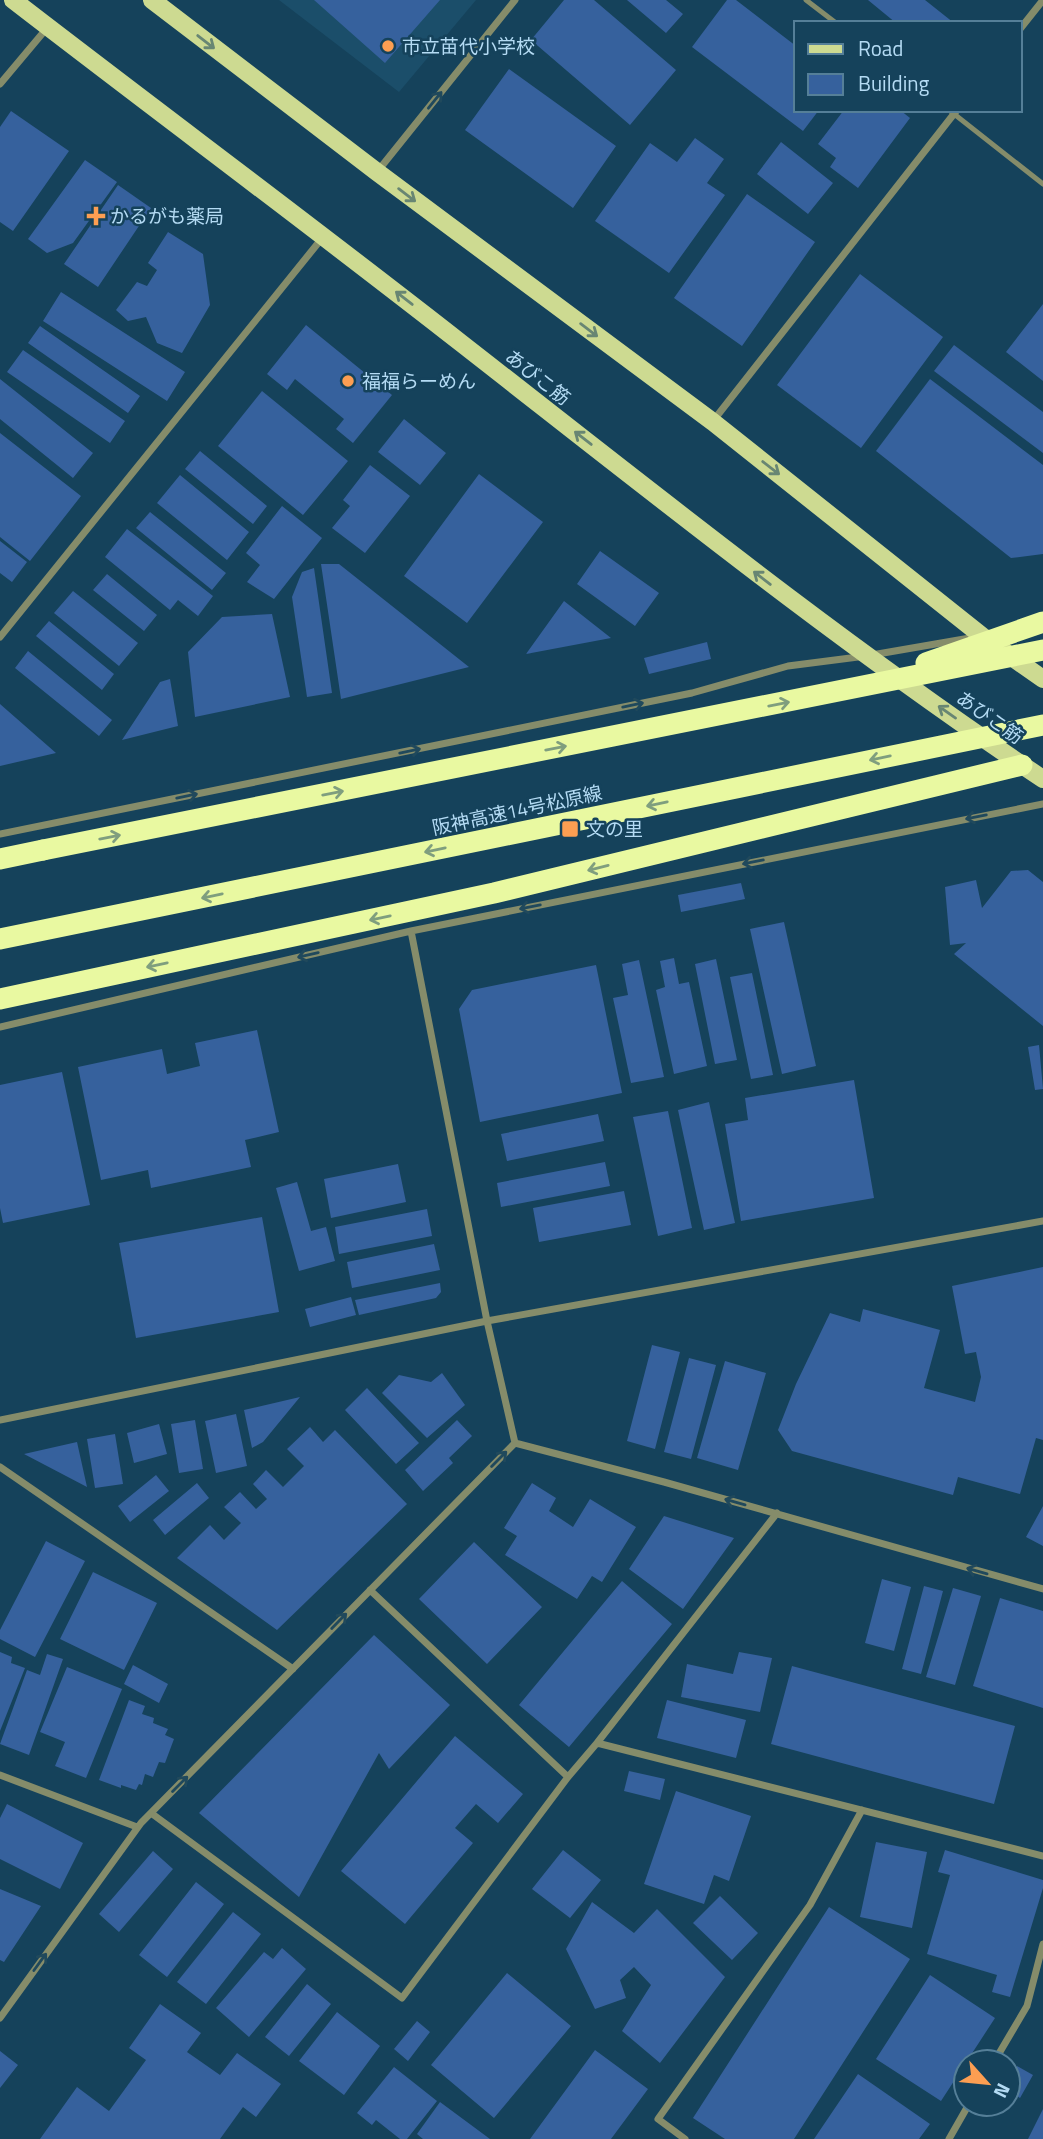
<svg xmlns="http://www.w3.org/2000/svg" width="1043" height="2139" font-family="'Titillium Web','Noto Sans JP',sans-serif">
  <rect width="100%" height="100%" fill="#15425b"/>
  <path fill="#1b4e6a" d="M279,0H476L399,92Z"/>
  <path fill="#36619d" d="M314,0H440L385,63Z
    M564,0H594L676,70L630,125L531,40Z
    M627,0H666L683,14L666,33Z
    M727,0H736L796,46V110H819L803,131L692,47Z
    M868,0H925L954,23H896Z
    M509,69L616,146L573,208L465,130Z
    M844,110H900L910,118L858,188L830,167L836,158L818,144Z
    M11,111L69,151L13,231L0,222V127Z
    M695,138L724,159L707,183L725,195L669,273L595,221L650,143L677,162Z
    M781,142L833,183L808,214L757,174Z
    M85,160L117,182L73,243L47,253L28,239Z
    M118,185L151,208L98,287L64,264Z
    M747,194L815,242L742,346L674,298Z
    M168,232L203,254L210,305L182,353L157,343L146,317L128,321L116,310L137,282L147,286L157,270L148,263Z
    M860,274L943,337L861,448L777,385Z
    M61,292L185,372L167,401L43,321Z
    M1043,304V381L1006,352Z
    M306,325L392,395L353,443L336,429L344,419L295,379L287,390L267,374Z
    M40,326L140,396L128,413L28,343Z
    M954,345L1043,412V453L934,371Z
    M23,350L125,421L110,443L7,372Z
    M0,379L93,453L73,478L0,419Z
    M930,379L1043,465V554L1011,558L876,451Z
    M262,391L348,461L303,515L218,446Z
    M404,419L446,453L420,485L378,452Z
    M0,433L81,496L30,561L0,537Z
    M200,451L267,506L253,524L185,469Z
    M370,465L410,496L365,553L332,528L350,506L343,500Z
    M479,474L543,522L467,623L404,576Z
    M180,475L249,532L227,560L157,503Z
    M282,506L322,538L274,599L247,582L260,565L246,553Z
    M150,512L226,573L212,590L136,528Z
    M127,529L213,596L198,616L178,600L170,610L105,557Z
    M0,541L27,562L12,582L0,573Z
    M600,551L659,593L635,626L577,584Z
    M321,564H339L469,667L341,699Z
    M314,568L332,693L307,697L292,597L302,572Z
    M107,574L157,615L144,631L93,590Z
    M73,591L138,643L119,666L54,613Z
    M564,601L611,638L526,654Z
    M272,614L290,697L195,717L188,652L222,617Z
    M49,621L114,674L102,690L36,636Z
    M707,642L711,659L649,674L644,658Z
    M28,651L112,720L99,736L15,668Z
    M170,679L178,726L122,740L160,682Z
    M0,704L56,753L0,766Z
    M1028,870L1043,882V1026L954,954L966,943L950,945L945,887L976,880L982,908L1011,871Z
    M741,883L745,899L681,912L678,895Z
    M784,922L816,1066L782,1074L750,929Z
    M674,958L679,984L689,982L707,1066L674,1074L656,990L665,987L660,961Z
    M716,959L737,1060L715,1064L695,964Z
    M639,960L664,1077L631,1083L613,998L628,995L622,964Z
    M596,965L622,1093L480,1122L459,1009L472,990Z
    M752,973L773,1075L751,1079L730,977Z
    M257,1030L279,1132L245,1140L251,1167L151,1188L148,1170L101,1180L78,1067L162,1049L167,1074L200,1066L195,1043Z
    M1039,1045L1043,1089L1035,1090L1028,1047Z
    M62,1072L90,1205L3,1223L0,1208V1085Z
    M854,1080L874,1198L741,1221L725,1124L748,1120L745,1098Z
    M709,1102L735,1223L704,1230L678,1110Z
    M668,1111L692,1228L658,1236L633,1117Z
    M598,1114L604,1141L507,1161L501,1134Z
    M605,1162L610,1186L501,1207L497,1183Z
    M398,1164L406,1202L331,1218L324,1179Z
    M297,1182L311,1231L326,1227L335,1261L299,1271L276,1188Z
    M624,1191L631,1225L539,1242L533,1208Z
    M427,1209L432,1236L339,1254L335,1227Z
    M262,1217L279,1312L136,1338L119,1243Z
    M434,1244L440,1270L352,1288L347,1262Z
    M1043,1267V1440L1036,1438L1020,1494L958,1477L953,1495L792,1451L778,1430L796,1384L830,1313L860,1322L863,1309L940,1330L924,1388L975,1402L981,1377L976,1352L965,1354L952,1286Z
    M440,1283L441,1292L436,1298L359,1315L355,1300Z
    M351,1297L356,1315L310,1327L305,1309Z
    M652,1345L680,1352L655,1449L627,1441Z
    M689,1358L716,1365L691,1459L664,1452Z
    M725,1361L766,1373L738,1470L697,1458Z
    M442,1373L465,1405L427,1438L382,1393L399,1375L431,1382Z
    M367,1388L419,1443L396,1464L345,1410Z
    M300,1397L263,1442L252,1448L244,1410Z
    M236,1414L247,1466L216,1473L205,1421Z
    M195,1420L203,1469L179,1473L171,1424Z
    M457,1420L472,1436L449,1458L453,1463L423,1491L405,1470Z
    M159,1424L167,1454L134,1463L127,1433Z
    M310,1427L323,1442L335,1430L407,1504L277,1630L177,1558L210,1525L224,1540L241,1523L224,1507L240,1492L256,1509L267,1499L253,1484L266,1470L283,1487L304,1466L287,1449Z
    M115,1434L123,1484L95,1488L87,1439Z
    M77,1442L87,1487L24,1454Z
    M156,1475L169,1491L130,1522L118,1506Z
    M197,1483L209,1498L165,1535L153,1520Z
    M532,1483L556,1498L549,1511L573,1527L590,1499L636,1527L602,1582L592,1576L577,1599L505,1555L517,1536L504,1528Z
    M1043,1506V1546L1026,1537Z
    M664,1516L734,1538L683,1609L629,1569Z
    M46,1541L85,1561L35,1657L0,1639V1630Z
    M474,1542L542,1607L487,1664L419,1599Z
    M93,1572L157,1603L124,1670L60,1639Z
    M882,1579L911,1587L894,1651L865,1643Z
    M622,1581L672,1624L569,1747L519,1705Z
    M924,1586L943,1591L921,1674L902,1669Z
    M953,1588L981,1596L955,1685L926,1677Z
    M1000,1598L1043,1611V1708L973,1686Z
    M374,1635L450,1705L389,1769L379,1753L299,1897L199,1813Z
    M0,1652L12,1657L11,1663L25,1668L0,1731Z
    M739,1652L772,1658L760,1712L681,1697L687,1664L733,1674Z
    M47,1654L63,1659L29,1755L0,1744L27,1670L40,1675Z
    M133,1665L168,1684L159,1703L124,1684Z
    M792,1666L1015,1726L994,1804L771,1744Z
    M67,1667L122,1689L86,1778L55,1766L65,1742L40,1732Z
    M129,1700L145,1706L142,1714L154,1718L153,1723L168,1729L165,1735L174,1739L165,1763L159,1762L153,1777L145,1774L142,1785L139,1784L136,1790L121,1785V1788L99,1780Z
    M667,1700L746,1720L736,1758L657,1738Z
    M455,1736L523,1794L498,1823L476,1804L455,1828L473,1843L405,1924L341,1871Z
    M629,1771L665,1779L660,1800L624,1791Z
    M676,1791L751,1816L729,1881L714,1875L704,1904L644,1884Z
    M7,1804L83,1843L60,1889L0,1859V1818Z
    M876,1842L927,1852L912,1928L860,1917Z
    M563,1850L601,1880L570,1918L532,1889Z
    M945,1850L1043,1880V1888L1010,1997L992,1992L997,1975L927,1954L950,1875L938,1872Z
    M153,1851L173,1869L119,1932L99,1914Z
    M196,1882L224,1904L167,1977L139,1955Z
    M0,1889L41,1906L4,1962L0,1960Z
    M720,1896L758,1933L732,1960L693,1923Z
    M592,1902L634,1933L657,1909L725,1977L660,2063L622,2031L651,1985L634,1967L620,1980L626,1998L595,2009L566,1949Z
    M829,1907L910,1959L794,2139H725L693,2118Z
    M233,1912L261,1934L206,2004L177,1982Z
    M282,1948L306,1969L249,2037L216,2008L264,1952L273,1959Z
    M507,1973L571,2026L494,2118L431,2065Z
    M930,1975L995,2018L941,2101L876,2059Z
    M307,1984L331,2004L289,2056L265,2037Z
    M160,2004L201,2033L187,2052L220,2075L237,2053L281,2084L256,2117L243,2107L220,2139H40L77,2087L109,2111L146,2060L129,2048Z
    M337,2012L380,2046L344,2095L299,2061Z
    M417,2021L430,2032L408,2061L394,2049Z
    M595,2050L648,2089L611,2139H530Z
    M0,2051L18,2065L0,2088Z
    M1017,2066L1033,2075L1020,2098L1008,2090V2082Z
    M394,2067L437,2101L407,2139H400L376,2120L372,2125L357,2113Z
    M858,2074L930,2124L919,2139H814Z
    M440,2102L490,2139H423L417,2134Z
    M1043,2109V2139H1028Z"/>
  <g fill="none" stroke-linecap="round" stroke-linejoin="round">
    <path stroke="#858c6a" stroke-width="5" d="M806,0L836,23
      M949,110L1043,184"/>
    <path stroke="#858c6a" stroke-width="7" d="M1020,29L1043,0
      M0,84L47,28
      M377,172L515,0
      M713,421L957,110
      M0,637L323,237
      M0,834L692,693L788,666L866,656L970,638
      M411,931L487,1321L515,1443
      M0,1027L411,931L1043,804
      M0,1420L487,1321L1043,1221
      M515,1443L664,1482L1043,1589
      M0,1467L293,1669
      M370,1590L568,1777
      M597,1743L1043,1856
      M0,1775L137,1827
      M151,1813L402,1998L568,1777L597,1743L777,1513
      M0,2018L141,1823L515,1443
      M994,2062L1027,2006L1043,1944
      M685,2139L658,2119L810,1905L862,1810
      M949,2139L969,2104"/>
    <path stroke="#cdda91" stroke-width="18" d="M13,0C162,115 313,227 461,343C652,492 841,644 1043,779
      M152,0L377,172L713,422L982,636L1043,679"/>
    <path stroke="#e9f9a1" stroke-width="21" d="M0,859L43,850
      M0,999L494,893L1022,765"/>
    <path stroke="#e9f9a1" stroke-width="21" d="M926,663L1043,622
      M43,850L1043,650
      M0,939L1043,725"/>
  </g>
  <defs><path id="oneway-shaft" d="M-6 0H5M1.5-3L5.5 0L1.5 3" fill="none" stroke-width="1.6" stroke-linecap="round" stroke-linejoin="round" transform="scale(1.75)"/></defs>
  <g stroke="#688673">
    <use href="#oneway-shaft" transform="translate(206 42) rotate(38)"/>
    <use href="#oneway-shaft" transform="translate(407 195) rotate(37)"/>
    <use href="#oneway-shaft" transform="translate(404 298) rotate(-142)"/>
    <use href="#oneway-shaft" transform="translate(589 330) rotate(37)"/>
    <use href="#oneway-shaft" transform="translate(583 438) rotate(-142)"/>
    <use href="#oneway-shaft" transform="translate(771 468) rotate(38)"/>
    <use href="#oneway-shaft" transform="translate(762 578) rotate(-142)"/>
    <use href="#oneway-shaft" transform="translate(947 712) rotate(-145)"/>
  </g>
  <g stroke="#20495c">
    <use href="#oneway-shaft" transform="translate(435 100) rotate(-51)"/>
    <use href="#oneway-shaft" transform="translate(633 705) rotate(-12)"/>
    <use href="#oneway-shaft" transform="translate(410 751) rotate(-12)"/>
    <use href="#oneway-shaft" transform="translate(187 796) rotate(-12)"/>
    <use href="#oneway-shaft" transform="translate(976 817) rotate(169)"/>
    <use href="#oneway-shaft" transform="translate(753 862) rotate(169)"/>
    <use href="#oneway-shaft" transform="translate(530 907) rotate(169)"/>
    <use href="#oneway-shaft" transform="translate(308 955) rotate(167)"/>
    <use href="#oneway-shaft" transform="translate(499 1459) rotate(-45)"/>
    <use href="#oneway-shaft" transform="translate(735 1502) rotate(-164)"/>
    <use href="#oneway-shaft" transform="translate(977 1571) rotate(-164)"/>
    <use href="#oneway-shaft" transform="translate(339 1621) rotate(-46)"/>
    <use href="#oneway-shaft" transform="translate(180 1784) rotate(-45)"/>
    <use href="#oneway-shaft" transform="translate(40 1962) rotate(-54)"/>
  </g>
  <g stroke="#7f9e7e">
    <use href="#oneway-shaft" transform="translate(779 704) rotate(-11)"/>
    <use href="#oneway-shaft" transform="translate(556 748) rotate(-11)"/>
    <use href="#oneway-shaft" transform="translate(880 758) rotate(168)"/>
    <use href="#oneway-shaft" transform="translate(333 793) rotate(-11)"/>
    <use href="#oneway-shaft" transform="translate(657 804) rotate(168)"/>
    <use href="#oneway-shaft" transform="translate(110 837) rotate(-11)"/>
    <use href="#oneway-shaft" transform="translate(435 850) rotate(168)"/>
    <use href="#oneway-shaft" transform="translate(598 868) rotate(166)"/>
    <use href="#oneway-shaft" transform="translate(212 896) rotate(168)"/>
    <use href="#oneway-shaft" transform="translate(380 918) rotate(168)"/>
    <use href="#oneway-shaft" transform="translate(157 965) rotate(168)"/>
  </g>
  <g fill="#fc9e52" stroke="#15425b" stroke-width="2.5">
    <circle cx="388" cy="46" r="7"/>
    <path d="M92.5 205.5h7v7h7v7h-7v7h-7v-7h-7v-7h7z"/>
    <circle cx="348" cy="381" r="7"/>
    <rect x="561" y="820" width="18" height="18" rx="3.5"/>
  </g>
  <g text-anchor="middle" stroke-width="5" stroke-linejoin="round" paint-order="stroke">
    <g font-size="19" fill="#b4dbf4" stroke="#15425b" text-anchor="start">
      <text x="402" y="53">市立苗代小学校</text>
      <text x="110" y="223">かるがも薬局</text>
      <text x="362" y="388">福福らーめん</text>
      <text x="586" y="836">文の里</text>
    </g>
    <g font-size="19" fill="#b4dbf4" stroke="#15425b">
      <text transform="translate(538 377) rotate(38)" y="7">あびこ筋</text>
      <text transform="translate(990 717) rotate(35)" y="7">あびこ筋</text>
      <text transform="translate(517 810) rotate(-12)" y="7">阪神高速14号松原線</text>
    </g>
  </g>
  <rect x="794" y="21" width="228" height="91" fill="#15425b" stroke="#557f98" stroke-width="2"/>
  <rect x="808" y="44" width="35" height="10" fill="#cdda91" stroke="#557f98" stroke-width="2"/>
  <text x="858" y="56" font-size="21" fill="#b4dbf4">Road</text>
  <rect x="808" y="74" width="35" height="21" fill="#36619d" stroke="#557f98" stroke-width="2"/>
  <text x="858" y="91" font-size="21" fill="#b4dbf4">Building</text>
  <g transform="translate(987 2083) rotate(117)"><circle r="33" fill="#15425b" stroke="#557f98" stroke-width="2"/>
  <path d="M0-5L12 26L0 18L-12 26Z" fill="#fc9e52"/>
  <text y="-10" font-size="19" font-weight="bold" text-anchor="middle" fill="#b4dbf4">N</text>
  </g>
</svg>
